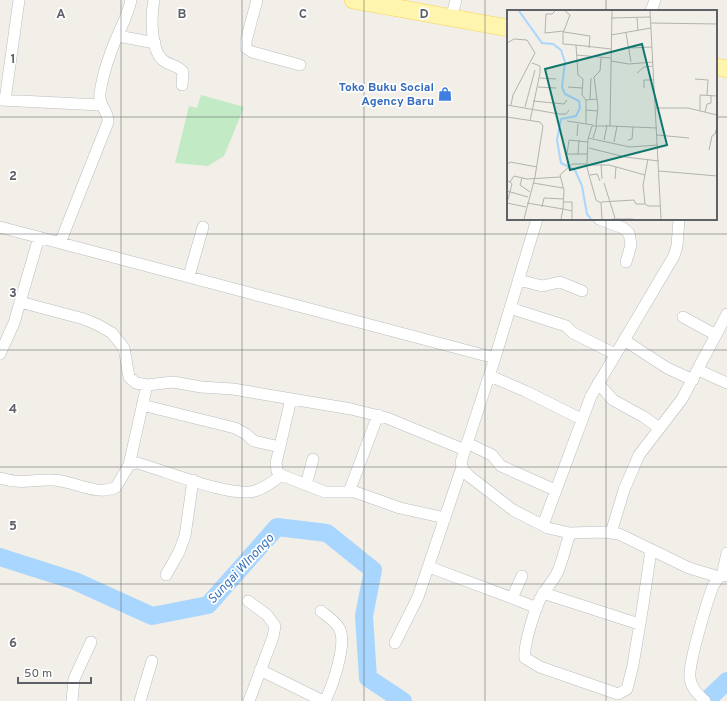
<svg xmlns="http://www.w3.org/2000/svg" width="727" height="701" font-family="Overpass,sans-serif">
  <rect width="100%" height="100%" fill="#f1efe7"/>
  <path fill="#c2eac4" d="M201,95L244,107L224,156L208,166L175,163L189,106L197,108Z"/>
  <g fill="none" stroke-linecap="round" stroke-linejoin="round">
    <path stroke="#a9d6ff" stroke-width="18" d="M0,557L75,581L152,616L208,605L277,527L327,533L373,570L364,616L368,678L403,701
      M706,701L727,681"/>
    <defs>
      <path id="minor" d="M154,0C151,15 150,51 164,61C171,66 178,65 183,72L182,85
        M257,0L246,41V48L252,52L300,65
        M651,11L655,0
        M451,18L456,0
        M118,36L155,43
        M0,100L100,105
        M5,100L19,0
        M599,219L623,228L629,233L631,245L626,262
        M0,227L495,358L537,219
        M60,243L108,122C109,111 98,107 100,93C102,80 106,65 111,52C117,34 127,19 131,0
        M189,276L203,227
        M519,280L542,286L560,282L582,291
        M20,302L84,319L98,325L112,333L124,348L129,377L136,383L147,385L173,382L201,387L233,389L351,409L387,418L465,450
        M510,308L566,326L573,333L615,354
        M683,317L716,335
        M624,340L667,368L693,380
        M0,354L14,323L39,237
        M495,358L461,462L463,470L469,476L513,510L548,528L570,533L604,532L619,534L689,568L719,577
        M698,370L727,383
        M490,376L525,391L581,419
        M598,383L613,400L644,417L659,428
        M291,399L276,463L277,471L281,475L325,492H355L400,508L445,518
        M142,405L235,428L246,434L254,441L280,447
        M467,443L492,455L501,466L555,490
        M129,465L147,385
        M0,478C23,485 31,479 52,480C73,480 96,497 116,487L129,465L137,463C164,470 230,498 255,491C265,488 274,481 281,475
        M306,485L313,459
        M349,492L378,415
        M543,525L591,396L674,256L677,246L679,219
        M570,533C566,545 563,559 558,571C554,580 548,586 543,594C536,604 523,646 525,658L540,667L618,694L627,689L633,665L643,605L651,550
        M611,533L624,490L639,455L682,399L727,314
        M429,567L512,598
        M166,575L179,552L185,536L193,480
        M522,576L512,598L537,608
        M722,576L727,553
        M543,593L639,624
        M248,601L267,615L275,626L273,637L249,701
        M321,611C327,616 335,621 339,628C348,643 332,687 325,701
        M395,643L418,597L462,467
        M260,670L323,701
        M72,701L74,679L91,642
        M140,701L152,661
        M705,701C698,694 691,688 690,678C688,664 707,602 713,586L719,577L727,575"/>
      <path id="primary" d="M353,0L508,28
        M716,67L727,69"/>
    </defs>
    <use href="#minor" stroke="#b9bcc1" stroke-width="12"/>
    <use href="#primary" stroke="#fcd355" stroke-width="18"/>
    <use href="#minor" stroke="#fff" stroke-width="11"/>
    <use href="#primary" stroke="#fff5ae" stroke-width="17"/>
  </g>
  <path fill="none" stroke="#5e6268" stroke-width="1" stroke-opacity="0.55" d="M121,0V701M242,0V701M364,0V701M485,0V701M606,0V11M0,117H508M716,117H727M606,219V701M0,234H727M0,350H727M0,467H727M0,584H727"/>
  <defs>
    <symbol id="shop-bare" viewBox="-9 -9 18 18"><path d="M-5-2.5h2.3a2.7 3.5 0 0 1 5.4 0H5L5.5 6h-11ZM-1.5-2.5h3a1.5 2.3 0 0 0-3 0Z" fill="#3f7fe0" stroke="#fff" stroke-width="2.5" paint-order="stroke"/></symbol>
  </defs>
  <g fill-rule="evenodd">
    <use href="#shop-bare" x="435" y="84" width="20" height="20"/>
  </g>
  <g text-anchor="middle" stroke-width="3.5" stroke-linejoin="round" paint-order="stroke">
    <g font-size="12" font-weight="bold" fill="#366cbe" stroke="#fff" text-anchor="end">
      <text x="434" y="91">Toko Buku Social<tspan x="434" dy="14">Agency Baru</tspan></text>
    </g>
    <g font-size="13" font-style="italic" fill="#3c75ba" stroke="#fff">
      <text transform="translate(240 568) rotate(-47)" y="5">Sungai WInongo</text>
    </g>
  </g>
  <g transform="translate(507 10)">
    <rect width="210" height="210" fill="#f1efe7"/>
    <path fill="none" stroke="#a9d6ff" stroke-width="2" d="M12,1L35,33L46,34L54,40L58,52L55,77L58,84L72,91L73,98L69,106L54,109L50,130L54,153L68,160L75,176L80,204L84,209"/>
    <path fill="none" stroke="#b2b3b0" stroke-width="1" d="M48,1L45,4H39L38,23L57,21M58,1L63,5L56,23V34L69,35L71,65L76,69L75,85L79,90M105,1L103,116L150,118M143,1L154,209M104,8L143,7M130,8L131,21M144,13L210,14M57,22L83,26L82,38M119,23L124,52M104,25L144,18M0,33L7,29L20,30L28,43L6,85L4,95M69,35L104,39M122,38L145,37M69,45L104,48M104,51L122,54L146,52M130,63L137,57L146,56M33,68L49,69M188,69L201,70L200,85M31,77L49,78M61,77L75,78M137,78V70H147M83,89L84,68M26,91L57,94L60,90M0,95L52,104H59L62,100M18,97L28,60M148,98H181L210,105M79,100L91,101M193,101V85L210,86M198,102L200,94L204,93V85M0,107L33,112L36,116L28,167L17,209M23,111L33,63V56L25,53M60,111L86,115M79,114V90L90,89M89,115L91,97L87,67L93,61L94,48M150,125L182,128M70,126L71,114M81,128L123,137L151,135M86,128L90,115M97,130L100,115M121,130L125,129L126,117M81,132L62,130L60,144H81M107,132L110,116M82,138L118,147L152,151M202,140L205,126L208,124L210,117M71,145L72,130M141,149L136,175L138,194L141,196H154M80,154L81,129L85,116H103M94,154L95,169M0,155L3,152L30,157M80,155H102L138,165M152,161L210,166M83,165L90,164L93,171M15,168L13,175L23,182M108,169L109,157M0,171L3,172L7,166L20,169L53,167M26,173L56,178M97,173L108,208M0,181L21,187M57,192H65V201M94,192L127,190L129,194H138M0,193L5,174L3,172M0,193L19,197M20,193L56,199L57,180L53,165L65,154H79L89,190L94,193L95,209M35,197L37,188L57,189M54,209L56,199L65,201V209M105,209H126"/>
    <path fill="#0f766e" fill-opacity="0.15" stroke="#0f766e" stroke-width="2" d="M135,34L160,135L63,160L38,59Z"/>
    <rect width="210" height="210" fill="none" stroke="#5e6268" stroke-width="2"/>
  </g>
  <g font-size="13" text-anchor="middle" font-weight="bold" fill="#5e6268" stroke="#fff" stroke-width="3.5" stroke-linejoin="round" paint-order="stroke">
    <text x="61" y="18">A</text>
    <text x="182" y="18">B</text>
    <text x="303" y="18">C</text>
    <text x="424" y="18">D</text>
    <text x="13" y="63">1</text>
    <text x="13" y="180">2</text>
    <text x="13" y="297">3</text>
    <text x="13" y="413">4</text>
    <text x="13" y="530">5</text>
    <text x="13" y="647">6</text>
  </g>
  <path d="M18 677v6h73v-6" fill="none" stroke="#5e6268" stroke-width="2"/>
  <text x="24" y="677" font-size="12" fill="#5e6268" stroke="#ffffff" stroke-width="3" paint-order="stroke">50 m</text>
</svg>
